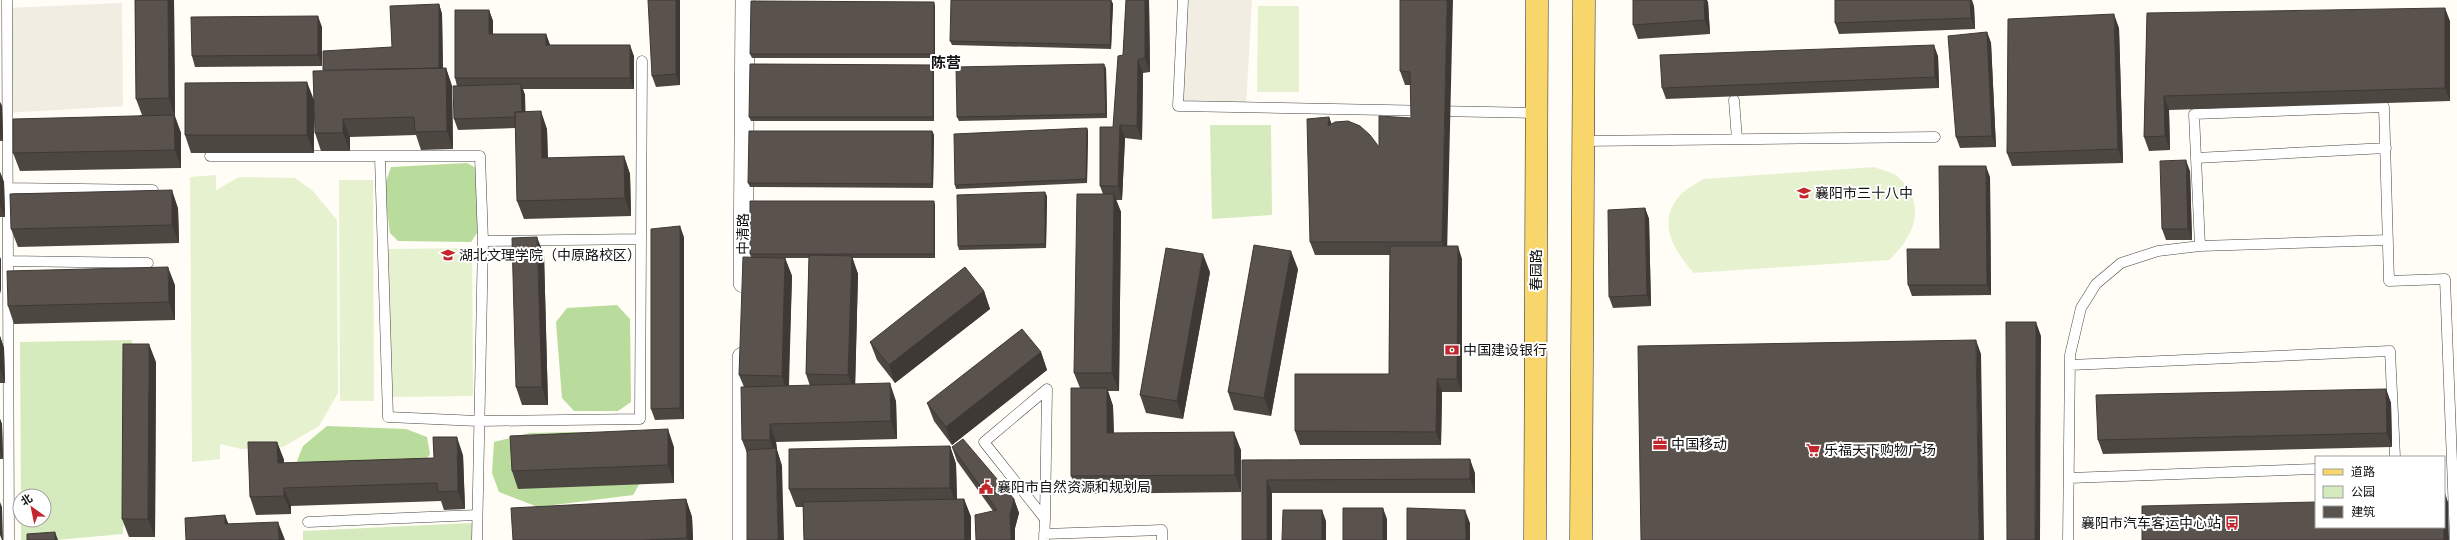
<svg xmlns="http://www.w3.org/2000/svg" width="2457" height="540" font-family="'Source Serif 4','Noto Sans SC',serif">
  <rect width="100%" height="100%" fill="#fffdf5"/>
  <path fill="#d5ebbd" d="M1210,125H1271L1272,215L1212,219Z
    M132,340L123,534L56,540H21V520H44V496H21L20,342Z
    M472,523V540H303V531Z"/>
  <path fill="#b9dc9c" d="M467,163L478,169L477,233L471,242L398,241L390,233L384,187L391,167Z
    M617,305L630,319L631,402L618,411H574L562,398L556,322L567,308Z
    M327,426L406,429L427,437L430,454L424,463L307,470L297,461L303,446Z
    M575,432L636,434L647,471L633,495L538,507L499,492L492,473L494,442L529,433Z"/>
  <path fill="#e6f2cf" d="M1258,6H1299V92H1257Z
    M1874,167C1881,170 1892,172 1897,176C1928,203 1915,236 1889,260L1694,273C1674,251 1656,222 1680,195C1686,189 1696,184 1703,179Z
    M216,175V190L239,177L295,178L312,190L337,220L338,393L319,426L283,447L241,449L220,444V459L192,462L190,177Z
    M339,180H373L374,401H340Z
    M472,248L473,396L390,397L388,249Z"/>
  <path fill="#f1ede2" d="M1183,0H1252L1246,107L1178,106Z
    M122,3L123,106L7,113V8Z"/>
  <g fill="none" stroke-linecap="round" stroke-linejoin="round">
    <defs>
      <path id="lane" d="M7,0L9,540
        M1183,0L1178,106L1537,113
        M1734,100L1737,139
        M1584,141L1935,137
        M210,156H480L483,241L477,540
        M380,157L388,417L478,421L640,419L642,61
        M2196,158L2386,148
        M8,188L153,190
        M483,241L641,239
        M2200,246L2388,240
        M8,261L148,263
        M2070,365L2390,351L2395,457
        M2069,478L2316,469
        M308,522L477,515
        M1044,534L1162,530V540
        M1044,540L1045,519L1047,389L984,442L1045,519
        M2068,540L2070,355L2081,308L2096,284L2121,263L2158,251L2200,246L2194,114L2384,107L2389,281L2445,279L2455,540"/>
      <path id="street" d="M743,283L745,0
        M742,540V357"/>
      <path id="primary" d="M1535,540L1537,0
        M1581,540L1584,0"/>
    </defs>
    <use href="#lane" stroke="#444" stroke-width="11"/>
    <use href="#street" stroke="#444" stroke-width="20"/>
    <use href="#primary" stroke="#222" stroke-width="23"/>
    <use href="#lane" stroke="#fff" stroke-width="10"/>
    <use href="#street" stroke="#fff" stroke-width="19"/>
    <use href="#primary" stroke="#f9d66b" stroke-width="22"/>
  </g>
  <path fill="#4d4742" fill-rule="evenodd" d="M135,0H174L175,116L181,133V168L20,171L13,153L142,115L136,99Z
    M680,0V85L656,87L652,76Z
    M1111,0L1113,4L1111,49L952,45L950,41Z
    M1126,0H1149L1150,72L1143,73L1142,140L1125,138L1122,200H1116L1121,212L1119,391H1108L1113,406L1114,433L1241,450V492L1078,494L1071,476L1080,388L1074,373L1103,194L1100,186L1113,127L1123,55Z
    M1400,0L1447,246L1462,259V392H1442L1441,445H1300L1295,431L1389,374L1390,255H1315L1310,242L1329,117L1331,124L1379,147L1411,118V85H1405L1400,71Z
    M1708,2L1710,34L1638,39L1633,25Z
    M439,4L442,14L443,68H446L452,86L453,149L421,150L416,135L350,137V151H321L315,133L392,47Z
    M935,6V58H752L750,54Z
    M1974,6L1975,29L1839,34L1835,23Z
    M489,10L493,21V34H546L550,45L634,56V89H523L525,95V112L547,129L548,158L624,156L630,174L631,216L524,219L517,201L516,128L458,130L454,119L457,86L455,78Z
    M2147,13L2450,21V101L2169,110L2170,150L2149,151L2144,137Z
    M322,27V66L195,67L192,56Z
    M2119,28L2123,163L2012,166L2007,153Z
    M1987,32L1991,43L1996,147L1960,148L1956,137Z
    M1938,56L1939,88L1666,99L1662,88Z
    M933,65L934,68V121H751L749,117Z
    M1106,68L1107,118L959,121L957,117Z
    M314,100V153H191L185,135Z
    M0,102L2,106L3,141H0Z
    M1087,128L1088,132L1087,183L956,189L955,185Z
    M932,131L934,135L933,188L750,187L748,183Z
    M2190,171L2192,240H2166L2162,229Z
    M0,172L4,182L5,217H0Z
    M1990,177L1991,295L1912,296L1908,285L1940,249Z
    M1047,196L1046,248L959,250L958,246Z
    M935,205V258H852L858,274L855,384L896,401L897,439L776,442L777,450L782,466L747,453L742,440L744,387L739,375L751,257L750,254ZM785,258H809L806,374L810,386H789L792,276Z
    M178,208L179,243L18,247L11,229Z
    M1645,208L1649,219L1651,306L1613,308L1609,297Z
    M684,237V419L655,420L651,409Z
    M544,255L548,405H522L516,387Z
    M1298,269L1271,416L1234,410L1228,392Z
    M1210,272L1183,419L1146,413L1140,395Z
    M175,285V320L14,324L8,306Z
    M984,291L990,309L895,383L877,360L870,342Z
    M0,336L4,348L5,383H0Z
    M1041,352L1047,370L952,445L934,421L927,403Z
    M156,362L155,537H129L122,519Z
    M2386,389L2391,403L2392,447L2103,454L2098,440Z
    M0,419L2,424L3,459H0Z
    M277,442L284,460V463L434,458L463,455L465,509L444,510L441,501L291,506V514L256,515L250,497Z
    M950,446L956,464L957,499H964L971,517V540H804L803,507H796L789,489Z
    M674,447V483L518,489L512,471Z
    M952,447L1014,499L1019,513L1015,528L993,511L957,461Z
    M1242,460L1475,473V493H1272V540H1242Z
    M686,499L692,517L693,540H513Z"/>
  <path fill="#3f3936" d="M168,0H174L175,116L169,98Z
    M676,0H680V85L676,74Z
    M1111,0L1113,4L1111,49L1110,45Z
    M1145,0H1149L1150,72L1145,58Z
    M1447,0H1453L1447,255L1442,242Z
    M1704,0H1707L1708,2L1710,34L1705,20Z
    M1970,0H1972L1974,6L1975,29L1971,18Z
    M934,2L935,6V58L934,54Z
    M439,4L442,14L443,79L439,68Z
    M2445,8L2450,21V101L2445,88Z
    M489,10L493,21V45L489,34Z
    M2114,14L2119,28L2123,163L2118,149Z
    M318,16L322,27V66L318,55Z
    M1987,32L1991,43L1996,147L1992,136Z
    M546,34L550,45H546Z
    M630,45L634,56V89L630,78Z
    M1934,45L1938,56L1939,88L1935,77Z
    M1138,60L1143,73L1142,140L1137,126Z
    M1104,64L1106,68L1107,118L1106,114Z
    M933,65L934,68V121L933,117Z
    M446,68L452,86L453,149L447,131Z
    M307,82L314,100V153L307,135Z
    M521,84L525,95L526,128L522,117Z
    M2164,96L2169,110L2170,150L2165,136Z
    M0,102L2,106L3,141L0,134Z
    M541,111L547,129L548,176L542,158Z
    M174,115L181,133V168L175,150Z
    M1329,117L1334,130L1328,126Z
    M343,119L350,137V151L343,133Z
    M1120,125L1125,138L1122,200L1118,186Z
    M1087,128L1088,132L1087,183L1086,179Z
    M932,131L934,135L933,188L932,184Z
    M624,156L630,174L631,216L625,198Z
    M2186,160L2190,171L2192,240L2188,229Z
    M1986,166L1990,177L1991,295L1987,285Z
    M0,172L4,182L5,217L0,204Z
    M172,190L178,208L179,243L172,225Z
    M1045,192L1047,196L1046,248L1045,244Z
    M1114,194L1121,212L1119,391L1112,373Z
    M934,201L935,205V258L934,254Z
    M1645,208L1649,219L1651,306L1647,295Z
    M680,226L684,237V419L680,408Z
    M537,237L544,255L548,405L542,387Z
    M1458,246L1462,259V392L1457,379Z
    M1291,251L1298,269L1271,416L1264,398Z
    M1203,254L1210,272L1183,419L1177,401Z
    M852,256L858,274L855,393L848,375Z
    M0,257L1,259V294L0,290Z
    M785,258L792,276L788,394L782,376Z
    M168,267L175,285V320L169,302Z
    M984,291L990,309L895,383L889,365Z
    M2036,322L2041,336L2040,540H2035Z
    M0,336L4,348L5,383L0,369Z
    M1976,340L1981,354L1984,540H1979Z
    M149,344L156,362L155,537L148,519Z
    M1041,352L1047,370L952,445L946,427Z
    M1437,379L1442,392L1441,445L1436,432Z
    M890,383L896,401L897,439L891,421Z
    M1107,388L1113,406L1114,451L1107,433Z
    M2386,389L2391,403L2392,447L2387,433Z
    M0,419L2,424L3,459L0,451Z
    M770,424L776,442L777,450L782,466L784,540H778L776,456L770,440Z
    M668,429L674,447V483L668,465Z
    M1234,432L1241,450V492L1235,475Z
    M457,437L463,455L465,509L458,491Z
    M277,442L284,460V481L278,463Z
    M950,446L956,464L957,506L950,488Z
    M1470,459L1475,473V493L1470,479Z
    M1267,480L1272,493V540H1267Z
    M284,488L291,506V514L284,496Z
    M2444,490L2448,502L2449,540H2444Z
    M686,499L692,517L693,540H688L687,538Z
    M964,499L971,517V540H965Z
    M1014,499L1019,513L1015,528V540H1011L1010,515Z
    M0,502L2,507L3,540H2L0,535Z
    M1383,508L1387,519V540H1383Z
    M1322,510L1326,521V540H1322Z
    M1465,510L1470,523V540H1466Z
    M225,515L232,533L225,524Z
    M278,522L285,540H279Z
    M55,532L58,540H55Z"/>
  <path fill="#5a524d" stroke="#3f3936" d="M135,0H168L169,98L136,99Z
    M648,0H676V74L652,76Z
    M951,0H1111L1110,45L950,41Z
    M1126,0H1145V58L1138,60L1137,126L1120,125L1118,186H1100V127H1113L1118,56L1123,55Z
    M1400,0H1447L1442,242H1310L1307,119L1329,117L1328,126L1335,122L1348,121L1360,126L1370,135L1379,147V116L1411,118L1410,72L1400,71Z
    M1633,0H1704L1705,20L1633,25Z
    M1835,0H1970L1971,18L1835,23Z
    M751,1L934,2V54H750Z
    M439,4V68L323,70V51L392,47L390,6Z
    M2445,8V88L2164,96L2165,136L2144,137L2147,13Z
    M455,10H489V34H546V45H630V78H455Z
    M2114,14L2118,149L2007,153L2008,19Z
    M318,16V55L192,56L191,17Z
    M1987,32L1992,136L1956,137L1948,36Z
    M1934,45L1935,77L1662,88L1660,55Z
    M750,64L933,65V117H749Z
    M1104,64L1106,114L957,117L956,67Z
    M446,68L447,131L415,132L414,117L343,119V133H315L313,71Z
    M307,82V135H185V83Z
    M521,84L522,112H515V117L454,119L453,86Z
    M541,111L542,158L624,156L625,198L517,201L515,112Z
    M174,115L175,150L13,153V119Z
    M1087,128L1086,179L955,185L954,134Z
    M749,131H932V184L748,183Z
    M2186,160L2188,229H2162L2160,161Z
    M1939,166H1986L1987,285H1908L1907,249H1940Z
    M172,190V225L11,229L10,194Z
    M1045,192V244L958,246L957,195Z
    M1077,194H1114L1112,373H1074Z
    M750,201H934V254H750Z
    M1645,208L1647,295L1609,297L1608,210Z
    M680,226V408L651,409V229Z
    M537,237L542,387H516L512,238Z
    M1254,245L1291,251L1264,398L1228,392Z
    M1390,246H1458L1457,379H1437L1436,432L1295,431V374H1389Z
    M1166,248L1203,254L1177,401L1140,395Z
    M809,255L852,256L848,375L806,374Z
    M743,257L785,258L782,376L739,375Z
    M168,267L169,302L8,306L7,271Z
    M965,267L984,291L889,365L870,342Z
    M2006,322H2036L2035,540H2007Z
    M1022,329L1041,352L946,427L927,403Z
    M1976,340L1979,540H1641L1638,346Z
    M123,344H149L148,519H122Z
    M890,383L891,421L770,424V440H742L741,387Z
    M1071,388H1107V433L1234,432L1235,475L1071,476Z
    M2386,389L2387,433L2098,440L2096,395Z
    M668,429V465L512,471L510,436Z
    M433,437H457L458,491L438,492L437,483L284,488V496L250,497L248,442H277L278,463L434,458Z
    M963,439L1014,499L1010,515L1011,540H976L975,515L997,510L952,447Z
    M950,446V488L789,489V449Z
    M776,448L778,540H747V450Z
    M1470,459V479L1267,480V540H1242V460Z
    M686,499L687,538L642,540H513L511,508Z
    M964,499L965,540H804L803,502Z
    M2316,502V527H2444V517V540H2142V506Z
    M1343,508H1383V540H1343Z
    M1407,508L1465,510L1466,540H1407Z
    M1283,510H1322V540H1282Z
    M225,515V524L278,522L279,540H186L185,518Z
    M55,532V540H27V534Z"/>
  <defs>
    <symbol id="school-bare" viewBox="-9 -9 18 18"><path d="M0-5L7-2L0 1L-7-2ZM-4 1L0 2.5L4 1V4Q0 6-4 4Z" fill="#c4262e" stroke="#fff" stroke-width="2.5" paint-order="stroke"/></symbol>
    <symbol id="university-bare" viewBox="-9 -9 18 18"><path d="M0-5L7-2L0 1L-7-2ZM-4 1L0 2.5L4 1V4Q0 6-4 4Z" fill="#c4262e" stroke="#fff" stroke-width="2.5" paint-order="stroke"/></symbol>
    <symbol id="bank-bare" viewBox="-9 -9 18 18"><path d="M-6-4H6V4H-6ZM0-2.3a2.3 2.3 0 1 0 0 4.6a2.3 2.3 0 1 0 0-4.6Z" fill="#c4262e" stroke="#fff" stroke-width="2.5" paint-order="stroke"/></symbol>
    <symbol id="office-bare" viewBox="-9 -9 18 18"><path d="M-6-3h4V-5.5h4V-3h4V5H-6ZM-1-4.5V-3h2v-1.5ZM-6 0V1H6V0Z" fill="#c4262e" stroke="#fff" stroke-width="2.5" paint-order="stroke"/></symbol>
    <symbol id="supermarket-bare" viewBox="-9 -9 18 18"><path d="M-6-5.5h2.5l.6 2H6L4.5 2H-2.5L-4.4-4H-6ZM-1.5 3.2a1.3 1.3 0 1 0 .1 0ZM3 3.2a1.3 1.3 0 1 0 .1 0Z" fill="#c4262e" stroke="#fff" stroke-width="2.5" paint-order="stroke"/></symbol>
    <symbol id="civic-bare" viewBox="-9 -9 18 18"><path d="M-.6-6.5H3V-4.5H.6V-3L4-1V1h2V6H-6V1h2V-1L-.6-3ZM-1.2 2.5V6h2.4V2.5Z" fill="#c4262e" stroke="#fff" stroke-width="2.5" paint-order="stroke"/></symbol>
    <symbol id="bus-bare" viewBox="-9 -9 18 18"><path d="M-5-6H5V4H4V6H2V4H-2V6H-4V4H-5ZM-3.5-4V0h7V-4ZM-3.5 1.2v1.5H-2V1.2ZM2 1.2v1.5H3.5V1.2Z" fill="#c4262e" stroke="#fff" stroke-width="2.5" paint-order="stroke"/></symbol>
  </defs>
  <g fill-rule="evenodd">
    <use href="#school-bare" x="1794" y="183" width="20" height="20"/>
    <use href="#university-bare" x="438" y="245" width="20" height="20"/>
    <use href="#bank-bare" x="1442" y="340" width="20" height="20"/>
    <use href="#office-bare" x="1650" y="434" width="20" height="20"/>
    <use href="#supermarket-bare" x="1803" y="440" width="20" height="20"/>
    <use href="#civic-bare" x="976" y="477" width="20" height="20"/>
    <use href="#bus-bare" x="2222" y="513" width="20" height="20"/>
  </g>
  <g text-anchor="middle" stroke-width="4" stroke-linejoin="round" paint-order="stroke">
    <g font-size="14" fill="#111" stroke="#fff" text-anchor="start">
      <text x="1815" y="198">襄阳市三十八中</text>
      <text x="459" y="260">湖北文理学院（中原路校区）</text>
      <text x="1463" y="355">中国建设银行</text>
      <text x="1671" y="449">中国移动</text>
      <text x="1824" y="455">乐福天下购物广场</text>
      <text x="997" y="492">襄阳市自然资源和规划局</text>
      <text x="2221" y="528" text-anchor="end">襄阳市汽车客运中心站</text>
    </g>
    <g font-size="14" fill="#111" stroke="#fff">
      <text transform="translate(743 234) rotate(-90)" y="5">中清路</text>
      <text transform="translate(1536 270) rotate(-90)" y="5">春园路</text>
    </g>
    <g font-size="15" font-weight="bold" fill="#111" stroke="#fff">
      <text x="946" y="68">陈营</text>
    </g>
  </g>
  <rect x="2315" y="456" width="130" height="72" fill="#ffffff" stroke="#a0a0a0"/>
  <rect x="2323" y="469" width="20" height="6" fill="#f9d66b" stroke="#a0a0a0"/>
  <text x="2351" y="476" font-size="12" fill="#111111">道路</text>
  <rect x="2323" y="486" width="20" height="12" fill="#d5ebbd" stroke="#a0a0a0"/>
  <text x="2351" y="496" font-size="12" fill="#111111">公园</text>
  <rect x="2323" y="506" width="20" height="12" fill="#5a524d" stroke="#a0a0a0"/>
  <text x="2351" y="516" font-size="12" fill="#111111">建筑</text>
  <g transform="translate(32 508) rotate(327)"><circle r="19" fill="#ffffff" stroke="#a0a0a0"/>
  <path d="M0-3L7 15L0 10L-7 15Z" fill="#c4262e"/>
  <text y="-6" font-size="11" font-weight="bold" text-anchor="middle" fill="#111111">北</text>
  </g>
</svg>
